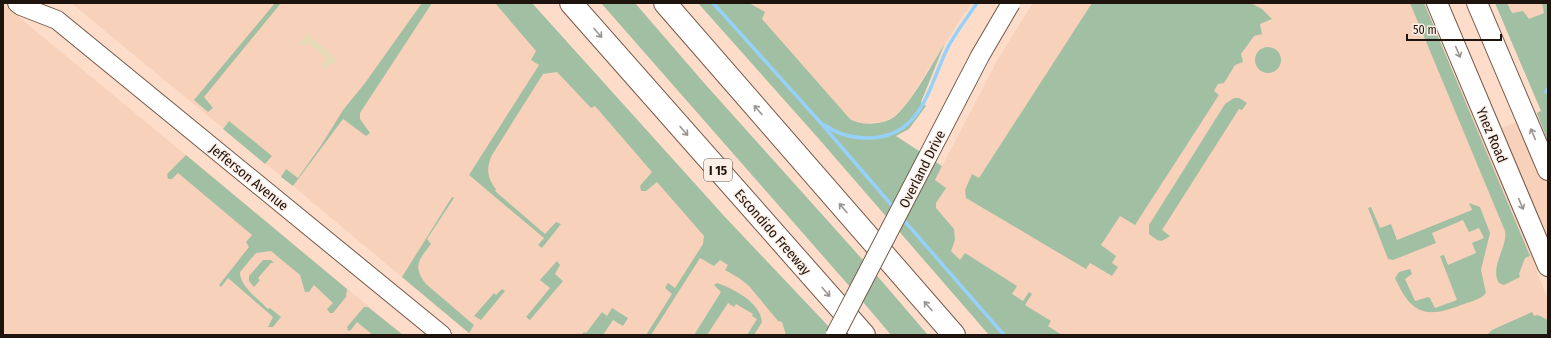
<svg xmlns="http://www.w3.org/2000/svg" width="1551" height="338" font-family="'Fira Sans Condensed',sans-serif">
  <rect width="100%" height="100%" fill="#fdddca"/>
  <path fill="#f8d1ba" d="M71,3H508L796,335H471L293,186Z
    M733,3H971L906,104L894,117L881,122L853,124Z
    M1033,3H1424L1481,137L1537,113L1548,107V265L1536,270L1548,299V335H1013L917,214L999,57Z
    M1495,3H1548L1524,71Z
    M3,4L186,155L403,335H3Z"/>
  <path fill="#a1c0a3" d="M275,3H281L204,97L213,108L208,112L194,100Z
    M422,3H432L360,113V119L370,133L366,136L343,119L293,186L281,177L286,169L298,178L322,144L343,110L365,83Z
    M495,3H532L725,217L832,330V335H786L782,322L778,321L749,286L739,278L725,270L728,265L720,260L714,266L700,258L651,335H646L672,294L665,288L668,283L675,288L703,244L704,236L657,182L646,191H641L640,186L652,172L595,106L591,108L557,72L543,74L492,155C486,168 487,178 496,189L495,191L545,234L556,222L561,224L542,248L538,245L544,238L469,175L539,65L531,60L536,51Z
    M601,3H635L705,84L871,269L858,296Z
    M698,3H749L765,12L762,19L850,119C860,126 883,125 894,117C910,105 934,61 945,43L921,102L926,106L909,129L896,136L942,166L935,180L946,188L936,203V208L954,229L955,240L951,251L960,260L965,253L1017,286L1012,294L1023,301L1029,292L1032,294L1025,305L1051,321L1048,326L1062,335H989L818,138Z
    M1092,3H1251L1262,9L1272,19L1260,24L1262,34L1254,36L1241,54L1243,62L1235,65L1224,83L1218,84L1214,91L1219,95L1135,225L1120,216L1101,245L1116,256L1112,263L1118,267L1112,276L1090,263L1086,269L966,198L965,190L972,174L979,178Z
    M1410,3H1424L1530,256L1525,258L1519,274L1520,277L1504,285L1499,283C1489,267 1508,247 1505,231Z
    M1495,3H1507L1512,13L1523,11L1529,19L1544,13L1542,3H1548V142L1537,113L1541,111Z
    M1255 60a13 13 0 1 1 26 0a13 13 0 1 1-26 0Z
    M1234,98H1239L1247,103L1242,110L1239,109L1162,230L1170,236L1162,241L1157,240L1149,234V225L1225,104Z
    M229,121L272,156L265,164L223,129Z
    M186,155L347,289L346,297L333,313H330L327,309L333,303L314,285L309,292H305L300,275L271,251L256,253L240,272C239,285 260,301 268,309L270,308L281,317L273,327H268L273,317L228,278L221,287L219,285L249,247L246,242L252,235L178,173L172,179H168L167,174Z
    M452,197L454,198L427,239L431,244C419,260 412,266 426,284L474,325L469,333L402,277Z
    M1469,203L1480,207L1490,233L1481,270L1486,293C1480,300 1469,302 1461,305C1426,319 1411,314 1395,278L1399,272L1410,269L1412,274L1405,279L1415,301L1428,297L1430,298L1435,308L1457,300L1440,256L1444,255L1448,265L1476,253L1472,243L1484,238L1479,228L1469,232L1463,220L1432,233L1436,243L1393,260L1388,259L1368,208L1371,207L1380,228L1391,224L1397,240L1472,210Z
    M263,260H271L274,263H271L258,278L260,280L254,287L249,281V276Z
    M557,261L560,265L555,274L563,281L530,320L526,317L550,288L540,280Z
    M873,271L928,335H891L858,296Z
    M717,283C734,289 760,302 762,322L754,335H747L757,319L752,316L753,314L736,304L734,307L728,303L707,335H694L721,292L714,285Z
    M502,289L505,291L481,320L474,316L494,293L496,295Z
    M364,307H368L403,335H373L357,322L351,330L348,331L347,327Z
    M612,308L628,318L623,326L613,320L603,335H581L584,332L586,333L602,312L607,316Z
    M1532,312L1534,316L1538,315L1548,320V335H1487L1492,330Z"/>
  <path fill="#e5dbb6" d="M307,34L337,60L334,65L331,63L326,69L322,66L327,59L308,43L305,46L299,44Z"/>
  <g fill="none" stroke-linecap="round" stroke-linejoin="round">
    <path stroke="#96d1fa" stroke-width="3.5" d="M713,3L820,122L895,209
      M1546,92L1548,88
      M825,125C838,135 852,138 868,138C921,138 929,87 947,49C955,33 967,18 977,3
      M901,217L1004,335"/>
    <defs>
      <path id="secondary" d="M17,3L21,6L57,20L442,335"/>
      <path id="primary" d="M1437,3L1548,266
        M1477,3L1548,170"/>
      <path id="highway" d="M571,3L864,335
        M665,3L954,335"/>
    </defs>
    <use href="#secondary" stroke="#745949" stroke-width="20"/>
    <use href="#primary" stroke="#745949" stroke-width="22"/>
    <use href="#highway" stroke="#745949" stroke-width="24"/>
    <use href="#secondary" stroke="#fff" stroke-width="18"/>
    <use href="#primary" stroke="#fff" stroke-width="20"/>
    <use href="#highway" stroke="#fff" stroke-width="22"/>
    <defs>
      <path id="secondary-bridge" d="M835,335L980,56L1011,3"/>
    </defs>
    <use href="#secondary-bridge" stroke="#745949" stroke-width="20" stroke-linecap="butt"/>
    <use href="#secondary-bridge" stroke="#fff" stroke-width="18"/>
  </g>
  <defs><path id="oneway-shaft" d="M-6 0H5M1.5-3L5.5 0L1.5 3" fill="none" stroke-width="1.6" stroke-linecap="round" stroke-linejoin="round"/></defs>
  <g stroke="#9a9592">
    <use href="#oneway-shaft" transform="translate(598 33) rotate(49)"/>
    <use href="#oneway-shaft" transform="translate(1458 52) rotate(67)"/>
    <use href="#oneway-shaft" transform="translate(758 110) rotate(-131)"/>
    <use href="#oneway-shaft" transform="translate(684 131) rotate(49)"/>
    <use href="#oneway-shaft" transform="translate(1533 134) rotate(-113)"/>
    <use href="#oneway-shaft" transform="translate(1521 204) rotate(67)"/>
    <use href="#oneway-shaft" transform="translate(843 208) rotate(-131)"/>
    <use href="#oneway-shaft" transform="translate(826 292) rotate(49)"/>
    <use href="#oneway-shaft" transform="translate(928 306) rotate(-131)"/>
  </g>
  <g text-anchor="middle" stroke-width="3" stroke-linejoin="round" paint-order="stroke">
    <rect fill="#fcefe7" stroke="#61564e" stroke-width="1" x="704" y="159" width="28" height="22" rx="3"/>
    <g font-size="13" font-weight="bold" fill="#1f140d">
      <text x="718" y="175">I 15</text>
    </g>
    <g font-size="14" fill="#1f140d" stroke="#fcefe7">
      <text transform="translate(1492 135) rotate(67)" y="5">Ynez Road</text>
      <text transform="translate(922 169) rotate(-63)" y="5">Overland Drive</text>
      <text transform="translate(249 177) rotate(39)" y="5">Jefferson Avenue</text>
      <text transform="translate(773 232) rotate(49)" y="5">Escondido Freeway</text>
    </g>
  </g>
  <rect width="1551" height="338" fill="none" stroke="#1f140d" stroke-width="8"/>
  <path d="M1407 34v6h94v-6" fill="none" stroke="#1f140d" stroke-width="2"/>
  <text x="1413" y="34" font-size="12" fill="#1f140d" stroke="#fcefe7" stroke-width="3" paint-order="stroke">50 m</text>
</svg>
